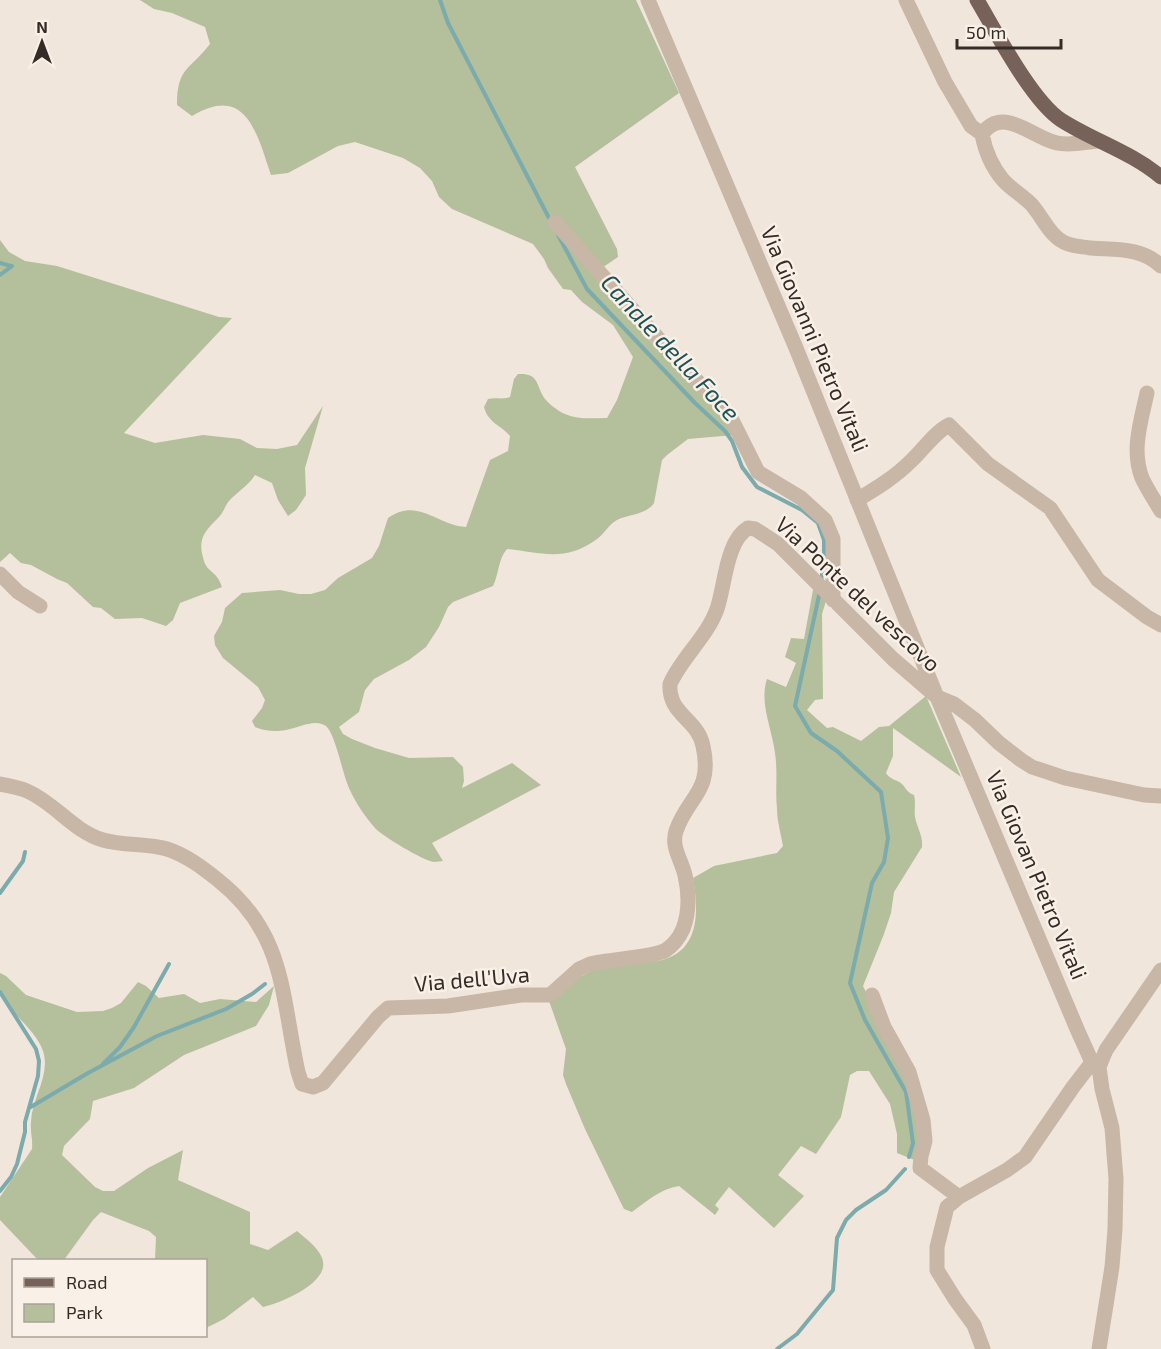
<svg xmlns="http://www.w3.org/2000/svg" width="1161" height="1349" font-family="'Exo 2',sans-serif">
  <rect width="100%" height="100%" fill="#f1e6db"/>
  <path fill="#b4bf9b" d="M140,0H636L679,93L575,167L617,249L618,257L593,274L603,289L608,288L627,316L723,419L734,435L688,439L667,455L662,460L654,503C646,515 629,514 617,520C608,525 605,533 597,539C566,562 542,553 507,549C498,559 499,574 493,586L453,602L448,607L439,627L426,647L409,660L374,679L365,690L359,712L339,727L343,734L352,739L375,748L409,758L453,757L463,767L464,781L462,788L512,763L541,785L432,843L443,861C440,861 437,862 434,862C424,861 382,836 375,828C366,818 355,802 350,790C343,777 336,735 326,726C315,718 298,728 286,730C276,732 264,731 255,727L252,721L262,708L265,700L258,687L223,658L215,645L214,636L222,622L225,608L242,593L280,590L299,594H311L325,590L338,578L372,558L379,546L388,518C418,497 436,525 466,527L490,460L508,451L510,436C501,425 488,423 484,407L488,399C496,397 502,400 510,397L514,379L518,374C538,373 536,383 543,396C547,403 558,411 565,414C579,420 592,418 607,418L617,400L633,357L613,325L582,302L571,290L563,289L548,268L544,259L533,244L452,209L439,197L432,181L420,168L403,158L355,142L338,146L288,173L271,175C257,135 247,83 192,116L177,105C177,67 190,70 210,44L205,27L172,13L154,9Z
    M0,240L9,252L25,261L57,266L219,317L232,318L124,433L155,443L203,435L240,439L257,448L277,449L297,445L323,406L305,468L306,495L296,510L288,516L278,500L272,483L255,475C248,486 237,492 229,501C225,506 223,513 219,517C204,532 197,539 204,561C207,572 217,571 222,587L180,603L173,620L166,626L142,618L115,619L101,608L93,607L67,583L57,579L31,565L21,563L10,553L0,562Z
    M815,589L826,601L822,614L823,699L815,700L807,710L827,728L833,727L861,741L879,727L889,726L926,696L961,777L893,728V756L886,773C890,780 897,779 903,785C907,790 907,792 914,795C916,803 914,809 915,817C917,828 923,835 922,847L894,892L891,913L884,934L863,986L910,1082L920,1119L917,1161L897,1153V1134L890,1104L869,1071H857L850,1075L841,1117L816,1154L801,1146L778,1175L804,1196L774,1228L729,1187L715,1205L719,1209L715,1215L679,1186C660,1189 647,1201 632,1212L624,1209L620,1201L585,1129L566,1084L563,1075L566,1049L549,1001C565,989 582,972 603,967C621,963 640,964 658,961C700,953 699,912 693,878L714,866L777,853L783,846C781,834 777,821 777,809C775,790 778,773 775,753C772,728 759,703 767,679L786,687L796,663L785,657L791,638L804,639L813,590Z
    M0,973L6,976L26,995L77,1012L103,1011L112,1008L121,1003L138,982L146,986L159,998L184,994L200,1003L220,999L256,1002L274,986L269,1005L256,1026L184,1055L134,1088L93,1101L90,1119L64,1146L62,1155L95,1187L103,1191H114L148,1168L183,1150L178,1180L250,1212V1244L268,1250L297,1231C305,1238 318,1247 322,1258C332,1282 281,1303 263,1307L253,1297L224,1319L206,1328V1260H155L156,1237L149,1231L101,1212L93,1220L64,1260H38L0,1220V1197L32,1149C33,1139 30,1132 31,1122C32,1097 51,1075 43,1051C36,1029 4,1008 0,992C0,986 0,979 0,973Z"/>
  <g fill="none" stroke-linecap="round" stroke-linejoin="round">
    <path stroke="#7babad" stroke-width="4" d="M440,0L448,23L550,220
      M558,235L587,289L695,403L725,431L732,441L742,467L757,487L802,510L818,523L824,540V561L821,581
      M0,263L11,266
      M0,275L12,266
      M820,591L795,706L811,733L837,751L881,792L888,838L884,862L872,883L850,983L865,1020L906,1092L913,1143L909,1157
      M0,893L23,861L25,852
      M0,992L36,1049L39,1061L38,1076L25,1122V1132L17,1164L11,1177L0,1191
      M103,1064L120,1047L134,1027L169,964
      M29,1108L88,1073L157,1036L226,1009L252,994L265,984
      M777,1349L797,1334L833,1290L837,1238L846,1220L856,1210L886,1190L905,1169"/>
    <path stroke="#c8b6a7" stroke-width="15" d="M648,0L796,348L937,697L1077,1029L1090,1058L1099,1067
      M906,0L945,82L971,126L982,134
      M1099,141C1085,142 1070,146 1057,143C1031,137 1003,105 982,134C985,150 992,167 1003,180C1011,189 1022,195 1031,204C1043,217 1050,238 1068,244C1099,254 1135,241 1161,266
      M555,222L647,326L731,418L758,472L801,498L825,520L833,539V600
      M1147,393C1141,421 1131,450 1142,478C1147,489 1155,501 1161,511
      M857,500C877,488 895,477 911,461C923,450 935,432 949,425L988,464L1050,508L1098,580L1147,617L1161,625
      M0,574L18,592L40,606
      M0,784C9,786 18,787 27,791C55,803 73,831 103,840C124,846 147,843 167,849C186,855 203,868 218,880C286,934 281,995 298,1072L302,1084L313,1087L323,1083L378,1017L388,1008L448,1006L521,995H550L579,969L590,964C608,959 653,958 666,950C675,944 679,938 683,929C690,911 689,893 685,875C681,859 671,847 676,831C688,796 713,792 703,746C698,719 668,715 670,684C682,657 707,637 717,609C725,586 726,541 748,528L755,529L778,544L893,659L937,697L954,704L975,720L999,743L1021,760L1032,767L1065,778L1144,795L1161,796
      M872,995L884,1027L909,1072L923,1120L925,1141L921,1156L920,1168L959,1197
      M983,1349L974,1325L955,1299L937,1270V1247L947,1207L959,1197L1007,1170L1025,1157L1073,1087L1093,1061
      M1099,1349L1112,1267L1115,1229L1116,1179L1112,1128L1102,1089L1099,1067L1106,1050L1161,970"/>
    <path stroke="#776259" stroke-width="15" d="M977,0C996,32 1032,101 1061,120C1094,141 1131,152 1161,177"/>
  </g>
  <g text-anchor="middle" stroke-width="5" stroke-linejoin="round" paint-order="stroke">
    <g font-size="22" fill="#352c27" stroke="#f9f0e7">
      <text transform="translate(815 339) rotate(67)" y="8">Via Giovanni Pietro Vitali</text>
      <text transform="translate(858 594) rotate(43)" y="8">Via Ponte del vescovo</text>
      <text transform="translate(1037 875) rotate(67)" y="8">Via Giovan Pietro Vitali</text>
      <text transform="translate(472 979) rotate(-5)" y="8">Via dell'Uva</text>
    </g>
    <g font-size="24" font-style="italic" fill="#1e5255" stroke="#f9f0e7">
      <text transform="translate(670 348) rotate(47)" y="8">Canale della Foce</text>
    </g>
  </g>
  <rect x="12" y="1259" width="195" height="78" fill="#f9f0e7" stroke="#aba29a" stroke-width="1.5"/>
  <rect x="24" y="1278" width="30" height="9" fill="#776259" stroke="#aba29a" stroke-width="1.5"/>
  <text x="66" y="1289" font-size="18" fill="#352c27">Road</text>
  <rect x="24" y="1304" width="30" height="18" fill="#b4bf9b" stroke="#aba29a" stroke-width="1.5"/>
  <text x="66" y="1319" font-size="18" fill="#352c27">Park</text>
  <g transform="translate(42 42)" stroke="#f9f0e7" stroke-width="4.5" paint-order="stroke">
  <path d="M0-4.5L10 22L0 15L-10 22Z" fill="#352c27"/>
  <text y="-9" font-size="16" font-weight="bold" text-anchor="middle" fill="#352c27">N</text>
  </g>
  <path d="M957 39v9h104v-9" fill="none" stroke="#352c27" stroke-width="3"/>
  <text x="966" y="39" font-size="18" fill="#352c27" stroke="#f9f0e7" stroke-width="4.5" paint-order="stroke">50 m</text>
</svg>
